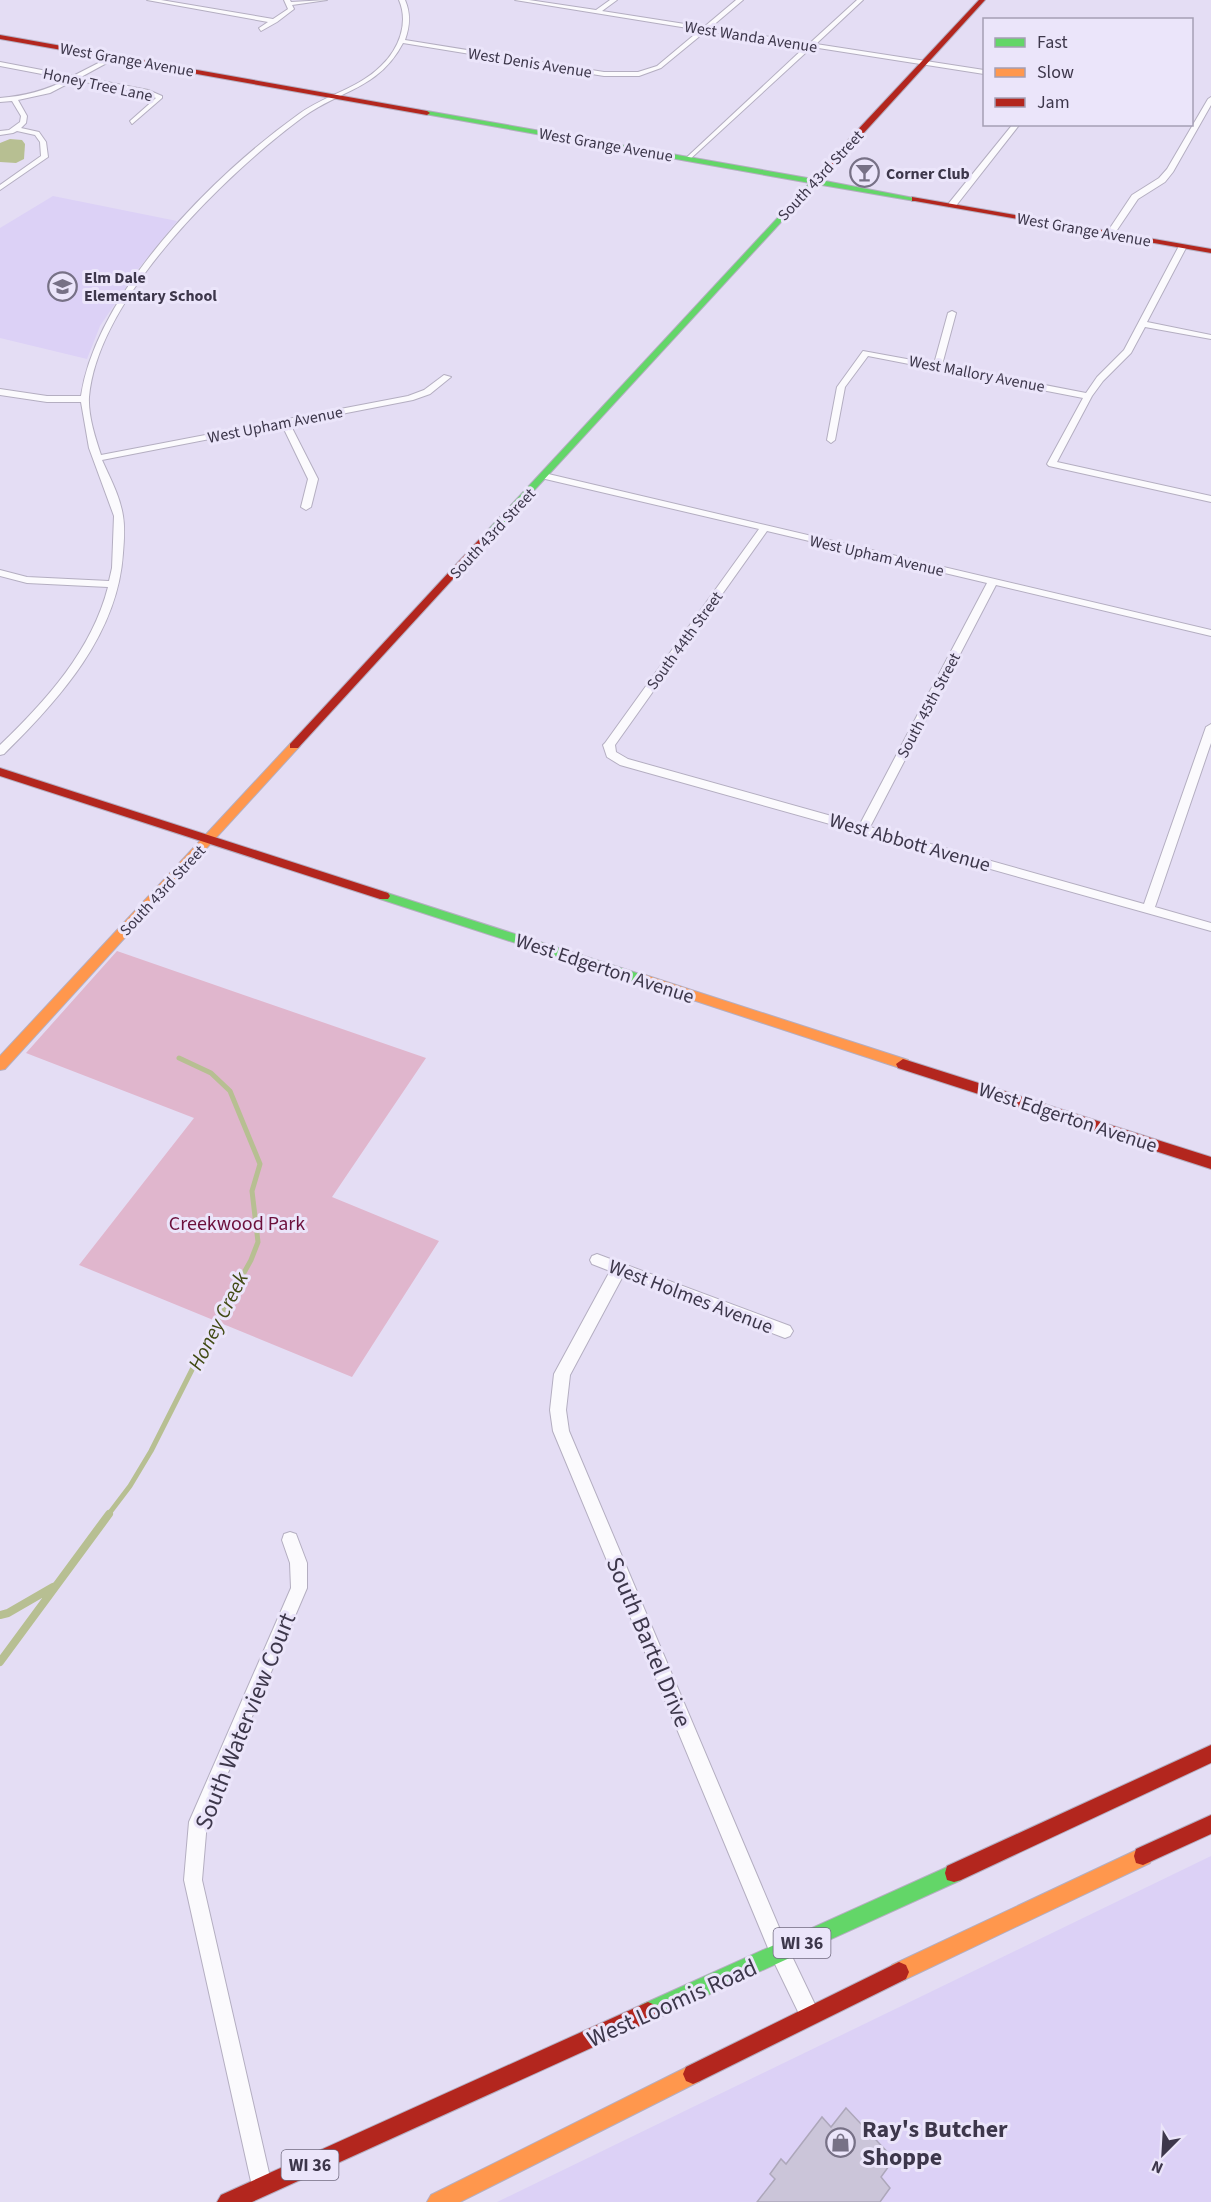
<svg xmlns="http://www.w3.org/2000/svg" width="1211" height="2202" font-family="'Source Sans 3',sans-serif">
  <rect width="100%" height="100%" fill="#e4ddf4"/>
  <path fill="#dcd1f6" d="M53,196L177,221L139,268L100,326L87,359L0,338V228Z
    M1211,1856V2202H497Z"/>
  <path fill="#e0b6cd" d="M117,951L426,1058L332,1197L439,1241L352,1377L79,1265L194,1118L26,1053Z"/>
  <path fill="#b7bf92" d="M10,139L22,140L25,144L24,159L16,163L0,162V143Z"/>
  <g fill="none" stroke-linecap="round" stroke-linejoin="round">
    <path stroke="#b7bf92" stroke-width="5" d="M108,1515L130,1486L151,1451L208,1338L251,1260L258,1242L252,1191L260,1164L230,1091L211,1073L179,1058"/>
    <path stroke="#b7bf92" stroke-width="8" d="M0,1615L8,1613L53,1587
      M0,1662L109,1514"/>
  </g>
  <path fill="#cbc5d9" stroke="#ada7ba" stroke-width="1.5" d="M846,2108L894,2159L881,2177L890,2188L880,2202H757L775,2179L770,2174L781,2159L786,2164L822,2117L831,2127Z"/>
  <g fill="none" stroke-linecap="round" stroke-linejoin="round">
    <defs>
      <path id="street" d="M147,0H161L273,19L288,9L284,0H290L291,2L327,0L292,5L294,9L277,22L261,31L259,28L268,22Z
        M399,0H405C411,14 410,26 405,40L604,72H638L657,66L700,30L515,0H529L596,10L610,0H617L602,11L704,27L736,0H743L710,28L810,43L857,0H863L816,44L984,70V74L812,47L688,161L686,160V158L806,46L706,31L661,68L639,76H604L403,43C379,89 340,90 303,117C226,174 98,297 89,397C88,415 95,437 101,455L408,396L424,390L444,375L451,377L430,394L413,400L290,424L318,479L311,507L306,510L301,507L308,479L282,425L102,460C110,478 120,496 123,516C125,528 124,541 123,553C118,634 60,699 4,754L0,755V745C46,701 92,650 108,587L27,583L0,576V570L27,577L109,581L112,568L114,516L89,448L81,402H47L0,395V389L47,396H81C97,291 215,174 299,114C325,95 358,89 381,66C399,49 409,23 399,0Z
        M114,55L116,58L81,77L148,90L162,96V98L132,124L130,121L156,98L146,94L75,80L50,93L18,100L27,116L26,123L21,128L39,132L46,142L48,157L0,190V185L41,156L40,142L35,135L17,131L13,133L0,135V131L9,130L20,122L21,116L12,101L0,102V98C25,96 45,91 68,79L0,66V62L73,76Z
        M1211,97V105L1173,172L1165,182L1138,199L1113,236H1107L1106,234L1132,195L1159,178L1167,169L1208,99Z
        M1013,124H1020L955,207H949V203Z
        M1180,244L1187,246L1147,322L1211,335V339L1145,327L1131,353L1103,381L1092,396L1057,462L1211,496V502L1049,466L1047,464L1083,398L868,356L845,387L835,440L831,443L827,440L837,387L863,351L934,364L948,313L952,311L956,313L942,365L1086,393L1097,377L1124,350Z
        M544,473L1211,630V636L996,585L870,827L1144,904L1206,727L1211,724V743L1155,907L1211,923V931L620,765L607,757L603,745L605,743L759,529L541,478L539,476ZM767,531L987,583L860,824L628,759L616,752L615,745Z
        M597,1254L790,1326L793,1331L790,1336L785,1338L623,1276L570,1375L566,1410L569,1431L787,1946L820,2015L817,2022L810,2025L803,2022L773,1960L553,1431L550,1410L554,1374L610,1271L592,1264L590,1260L592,1256Z
        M290,1532L296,1534L307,1563V1588L207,1822L202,1880L272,2186L269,2193L262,2196L255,2193L252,2186L184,1880L189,1822L291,1588L290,1563L282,1540L284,1534Z"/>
      <path id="fast" d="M427,111L813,179L826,167L830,169L820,180L919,199L915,201L816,184L494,534L491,535L486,532L488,530L810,183L425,114Z
        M384,892L646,976L648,979L642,984L380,899L378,896Z
        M954,1864L961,1866L963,1873L961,1880L655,2019L648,2022L641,2019L638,2012L641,2005Z"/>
      <path id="slow" d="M294,742L300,746L298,748L5,1069L0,1070V1056L290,744Z
        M642,974L908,1060L910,1064L903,1069L638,982L636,979Z
        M1143,1847L1150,1849L1152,1856L1150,1863L906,1979L899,1982L892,1979L889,1972L892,1965Z
        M693,2064L700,2067L703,2074L700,2081L460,2202H427L431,2195Z"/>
      <path id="jam" d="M979,0H985L829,171H823V167Z
        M0,35L427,111L430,113L427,115L0,39Z
        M912,197L1211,249V253L915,201H912Z
        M488,530L496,532L298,748H290V744Z
        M0,768L388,893L390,896L388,899H380L0,776Z
        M903,1059L1211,1157V1169L898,1068L896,1064Z
        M1211,1745V1763L961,1880L954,1882L947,1880L945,1873L947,1866Z
        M1211,1815V1834L1143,1865L1136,1863L1134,1856L1136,1849Z
        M899,1962L906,1965L909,1972L906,1979L700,2081L693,2084L686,2081L683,2074L686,2067Z
        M648,2002L655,2005L658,2012L655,2019L252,2202H217L221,2195Z"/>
    </defs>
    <use href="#street" stroke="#b4aec1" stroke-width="2"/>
    <use href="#fast" stroke="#b4aec1" stroke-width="2"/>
    <use href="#slow" stroke="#b4aec1" stroke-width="2"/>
    <use href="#jam" stroke="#b4aec1" stroke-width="2"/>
    <use href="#street" fill="#fbfafd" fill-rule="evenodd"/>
    <use href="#fast" fill="#63d668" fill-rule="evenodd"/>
    <use href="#slow" fill="#ff974d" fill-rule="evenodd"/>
    <use href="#jam" fill="#b3261e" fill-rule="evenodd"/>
  </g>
  <defs>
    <symbol id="bar-ring" viewBox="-11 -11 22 22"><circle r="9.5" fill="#ebe5fa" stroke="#777186" stroke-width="1.5"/><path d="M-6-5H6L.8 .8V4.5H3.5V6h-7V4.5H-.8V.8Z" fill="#777186"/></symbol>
    <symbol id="school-ring" viewBox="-11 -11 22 22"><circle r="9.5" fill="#ebe5fa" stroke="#777186" stroke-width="1.5"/><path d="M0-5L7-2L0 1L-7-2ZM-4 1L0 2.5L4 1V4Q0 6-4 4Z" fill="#777186"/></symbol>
    <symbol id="shop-ring" viewBox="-11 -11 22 22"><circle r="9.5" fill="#ebe5fa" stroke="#777186" stroke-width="1.5"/><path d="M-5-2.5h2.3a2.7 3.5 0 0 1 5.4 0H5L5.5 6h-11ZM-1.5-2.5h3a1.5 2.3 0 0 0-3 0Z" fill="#777186"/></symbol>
  </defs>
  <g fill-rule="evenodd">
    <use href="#bar-ring" x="848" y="156" width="33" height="33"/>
    <use href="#school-ring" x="46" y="270" width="33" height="33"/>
    <use href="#shop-ring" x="824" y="2126" width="33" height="33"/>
  </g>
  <g text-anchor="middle" stroke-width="6" stroke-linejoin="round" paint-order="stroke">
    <g font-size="16" fill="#3d374b" stroke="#ebe5fa">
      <text transform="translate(751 36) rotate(9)" y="6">West Wanda Avenue</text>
      <text transform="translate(127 59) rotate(10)" y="6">West Grange Avenue</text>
      <text transform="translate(530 62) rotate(9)" y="6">West Denis Avenue</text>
      <text transform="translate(98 84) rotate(12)" y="6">Honey Tree Lane</text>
      <text transform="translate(606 144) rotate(10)" y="6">West Grange Avenue</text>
      <text transform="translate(820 175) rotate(-47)" y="6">South 43rd Street</text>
      <text transform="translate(1084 229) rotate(10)" y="6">West Grange Avenue</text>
      <text transform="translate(977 373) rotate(11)" y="6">West Mallory Avenue</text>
      <text transform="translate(275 424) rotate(-11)" y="6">West Upham Avenue</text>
      <text transform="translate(492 533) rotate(-47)" y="6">South 43rd Street</text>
      <text transform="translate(877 555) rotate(13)" y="6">West Upham Avenue</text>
      <text transform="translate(684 640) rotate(-54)" y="6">South 44th Street</text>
      <text transform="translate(928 705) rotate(-62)" y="6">South 45th Street</text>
      <text transform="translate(162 890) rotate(-47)" y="6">South 43rd Street</text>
    </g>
    <g font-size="16" font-weight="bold" fill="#3d374b" stroke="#ebe5fa" text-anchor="start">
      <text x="886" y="179">Corner Club</text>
      <text x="84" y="283">Elm Dale<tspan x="84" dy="18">Elementary School</tspan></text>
    </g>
    <g fill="#ebe5fa" stroke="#716b80" stroke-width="1.5">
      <rect x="773.5" y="1928" width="57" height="30" rx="4.5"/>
      <rect x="281.5" y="2150" width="57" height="30" rx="4.5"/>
    </g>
    <g font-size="18" font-weight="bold" fill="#3d374b">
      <text x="802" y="1949">WI 36</text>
      <text x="310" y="2171">WI 36</text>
    </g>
    <g font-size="20" fill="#3d374b" stroke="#ebe5fa">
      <text transform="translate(910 842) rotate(16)" y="7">West Abbott Avenue</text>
      <text transform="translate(605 968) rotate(18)" y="7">West Edgerton Avenue</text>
      <text transform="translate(1068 1117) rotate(18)" y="7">West Edgerton Avenue</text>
      <text transform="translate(691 1296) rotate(21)" y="7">West Holmes Avenue</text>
    </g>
    <g font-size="20" fill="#6c103c" stroke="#ebe5fa">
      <text x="237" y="1230">Creekwood Park</text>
    </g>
    <g font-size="21" font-style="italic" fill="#414a13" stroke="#ebe5fa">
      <text transform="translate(218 1321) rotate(-63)" y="7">Honey Creek</text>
    </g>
    <g font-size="24" fill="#3d374b" stroke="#ebe5fa">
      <text transform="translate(649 1642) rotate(67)" y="8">South Bartel Drive</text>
      <text transform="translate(245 1721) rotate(-68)" y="8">South Waterview Court</text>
      <text transform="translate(672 2003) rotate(-24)" y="8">West Loomis Road</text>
    </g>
    <g font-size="24" font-weight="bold" fill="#3d374b" stroke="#ebe5fa" text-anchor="start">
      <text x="862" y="2137">Ray's Butcher<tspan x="862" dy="28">Shoppe</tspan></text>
    </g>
  </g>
  <rect x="983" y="18" width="210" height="108" fill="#ebe5fa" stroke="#a59fb4" stroke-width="1.5"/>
  <rect x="995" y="38" width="30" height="9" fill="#63d668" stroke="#a59fb4" stroke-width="1.5"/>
  <text x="1037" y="48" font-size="18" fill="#3d374b">Fast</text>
  <rect x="995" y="68" width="30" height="9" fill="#ff974d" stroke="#a59fb4" stroke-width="1.5"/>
  <text x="1037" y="78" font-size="18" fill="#3d374b">Slow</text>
  <rect x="995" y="98" width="30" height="9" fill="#b3261e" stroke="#a59fb4" stroke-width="1.5"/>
  <text x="1037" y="108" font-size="18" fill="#3d374b">Jam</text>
  <g transform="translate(1163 2154) rotate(204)" stroke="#ebe5fa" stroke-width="4.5" paint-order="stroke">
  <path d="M0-4.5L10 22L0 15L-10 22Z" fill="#3d374b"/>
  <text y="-9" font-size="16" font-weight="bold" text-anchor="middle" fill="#3d374b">N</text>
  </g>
</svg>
